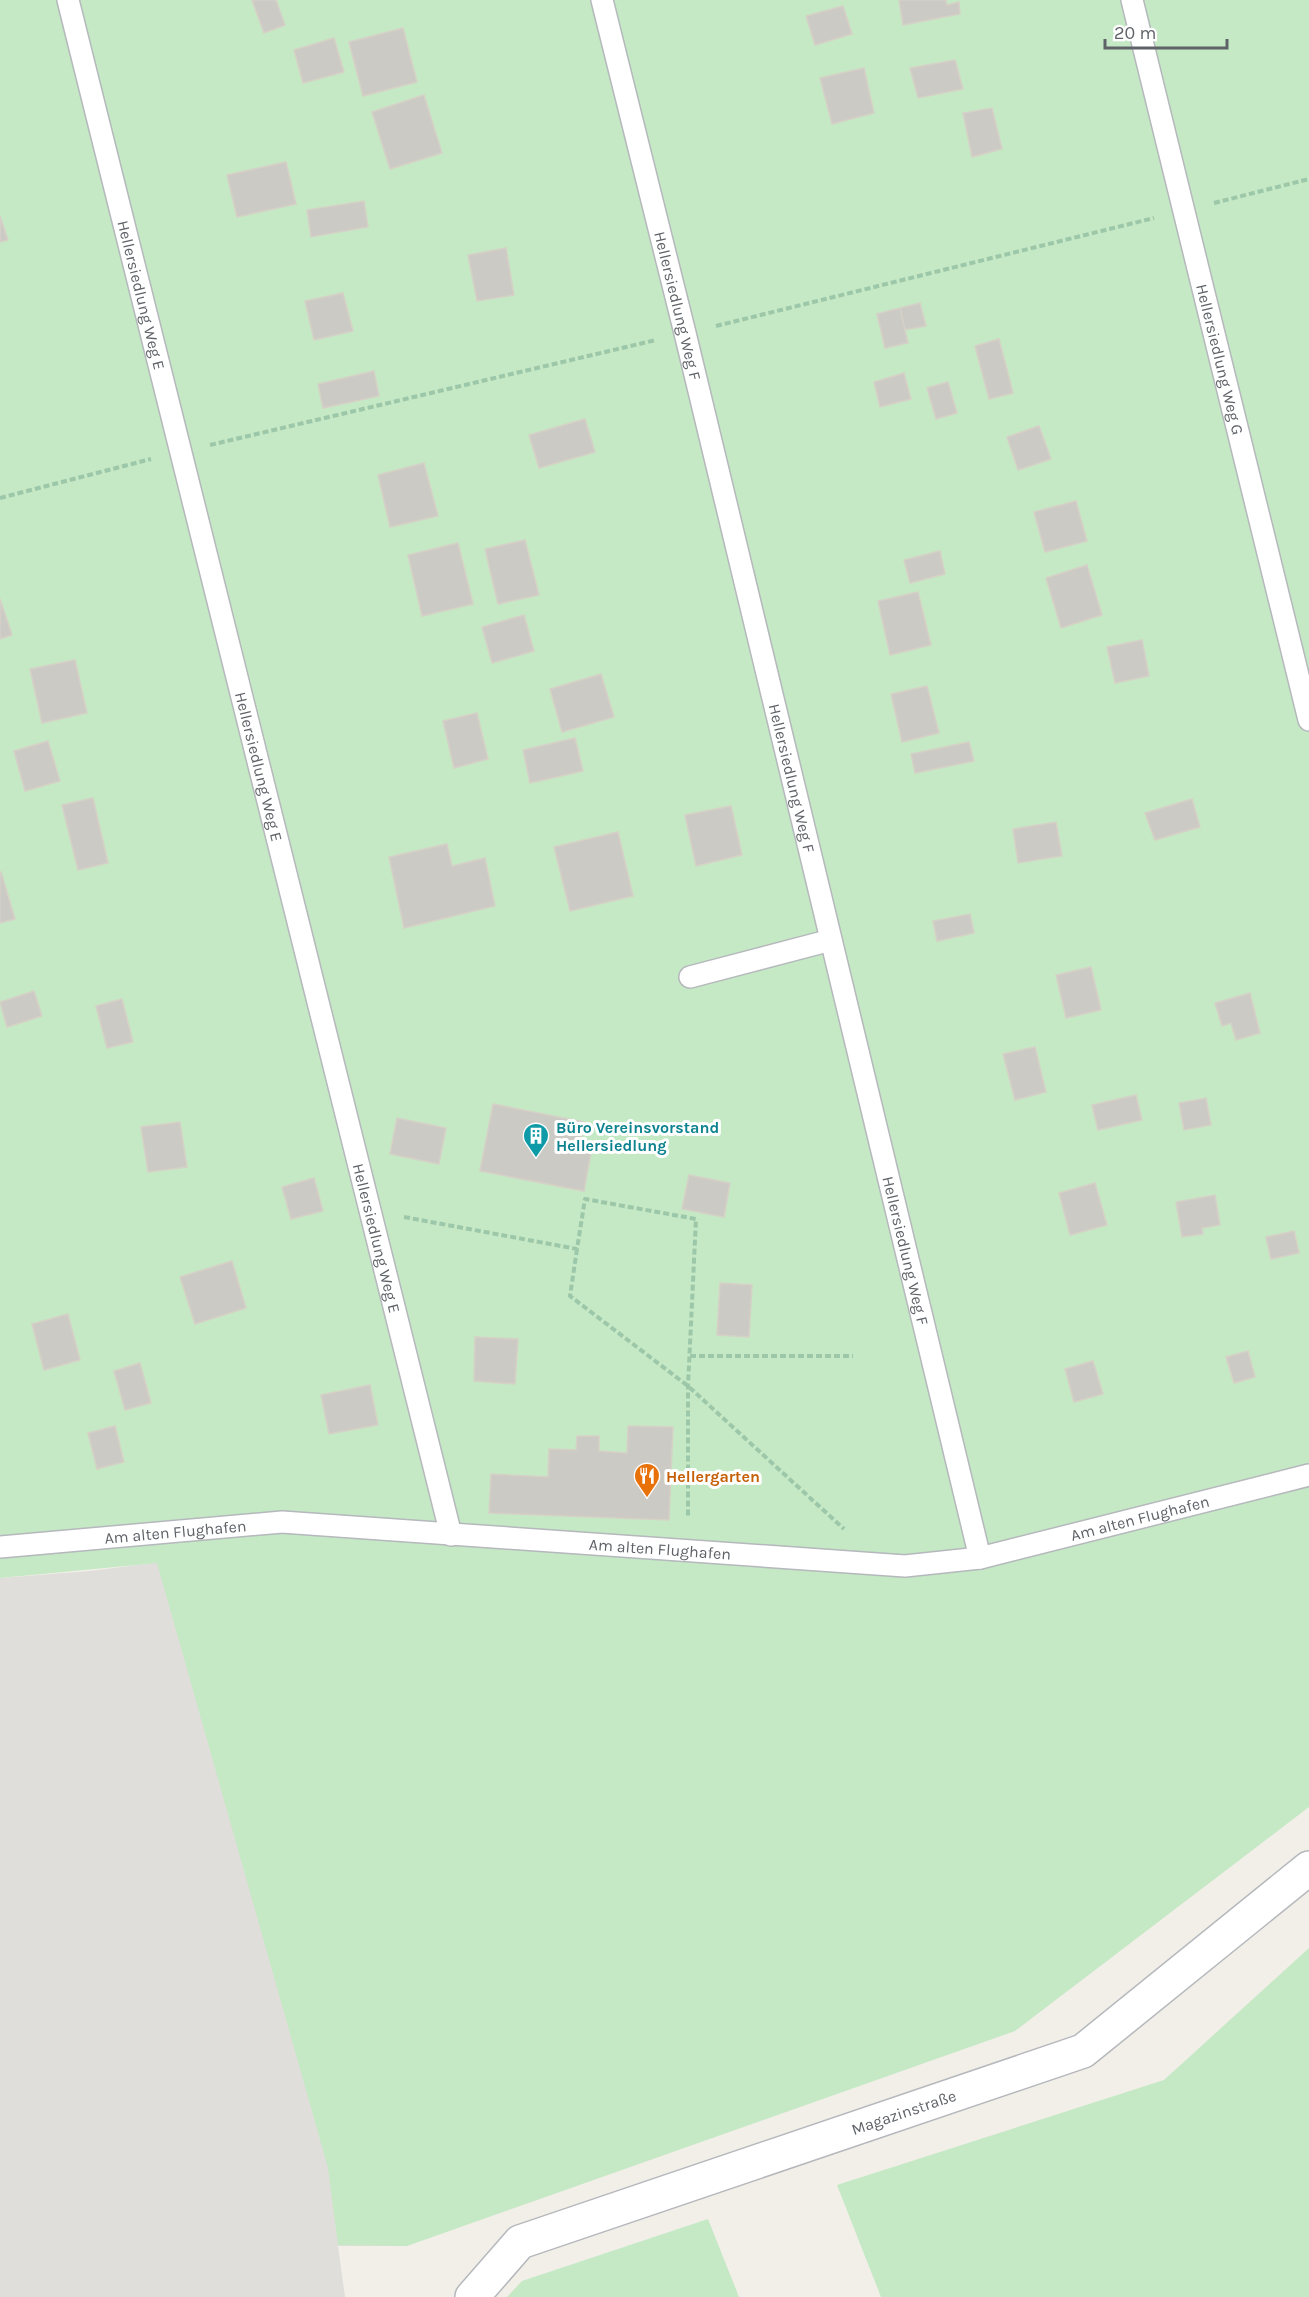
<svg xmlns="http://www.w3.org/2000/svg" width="1309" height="2297" font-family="Karla,sans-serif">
  <rect width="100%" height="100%" fill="#f1efe8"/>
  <path fill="#e0deda" d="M224,1554L407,2246H338L345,2297H0V1578L90,1571Z"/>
  <path fill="#c5e8c5" d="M0,0H1309V1807L1015,2031L407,2246L338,2245L328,2168L157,1563L0,1578Z
    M1309,1948V2297H881L837,2185L1164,2080Z
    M708,2219L739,2297H507L522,2281Z"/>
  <path fill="#cccac5" stroke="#d6d1c6" stroke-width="1.5" d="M252,0H276L285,25L264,33Z
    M899,0H946L947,5L959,2L960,14L903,25Z
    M843,6L852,34L815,45L806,16Z
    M403,28L417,82L363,96L349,42Z
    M334,38L344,72L303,83L294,50Z
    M955,60L963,89L918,98L910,68Z
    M864,68L874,113L832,124L820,78Z
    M424,95L442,153L390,169L372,112Z
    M992,108L1002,149L972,157L963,113Z
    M286,162L296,204L237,217L227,175Z
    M364,201L368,227L311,237L307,210Z
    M0,216L8,240L0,242Z
    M506,248L514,295L477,301L468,255Z
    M343,293L353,331L314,340L305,301Z
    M920,303L926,326L905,330L900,308Z
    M900,308L908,343L885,348L877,314Z
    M999,339L1013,393L989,399L975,346Z
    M374,371L379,396L323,408L318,384Z
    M904,373L911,399L880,407L874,382Z
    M948,382L957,413L936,419L927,388Z
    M585,419L595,452L539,468L529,435Z
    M1039,426L1051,459L1018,470L1007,437Z
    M424,463L438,516L390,527L378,475Z
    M1076,501L1087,541L1045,552L1034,512Z
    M525,540L539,595L498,604L485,549Z
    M458,543L473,604L422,616L408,555Z
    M940,551L945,574L910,583L904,560Z
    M1087,565L1102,615L1061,628L1046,578Z
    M918,592L931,645L890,655L878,601Z
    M0,599L12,635L0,639Z
    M524,615L534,651L492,663L482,627Z
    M1142,640L1149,676L1115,683L1107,647Z
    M75,660L87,713L42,723L30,669Z
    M601,674L614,717L562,732L550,689Z
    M927,686L939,733L902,742L891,694Z
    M477,713L488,759L454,768L443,721Z
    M575,738L583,771L530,783L523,750Z
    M48,741L60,781L25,791L14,751Z
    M969,742L974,761L915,773L911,754Z
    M93,798L108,863L78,870L62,805Z
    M1192,799L1200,827L1155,840L1145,813Z
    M731,806L742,855L696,866L685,815Z
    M1056,822L1062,856L1018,863L1013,829Z
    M618,832L633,896L570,911L554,847Z
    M447,844L452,866L485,858L495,906L404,928L389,857Z
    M1,872L15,919L0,923V873Z
    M970,914L974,933L937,941L933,921Z
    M1091,967L1101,1010L1066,1018L1056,975Z
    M34,991L42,1016L7,1027L0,1002Z
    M1250,993L1260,1033L1236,1040L1231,1023L1222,1026L1215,1003Z
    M122,999L133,1042L107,1048L96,1006Z
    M1035,1047L1046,1092L1015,1100L1003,1054Z
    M1136,1095L1142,1120L1098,1130L1092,1105Z
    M1206,1098L1211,1125L1184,1130L1179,1103Z
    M493,1104L584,1122L580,1145L592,1147L584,1191L480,1171Z
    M397,1118L446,1128L439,1164L390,1154Z
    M180,1122L187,1167L148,1172L141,1127Z
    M689,1175L730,1183L724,1217L682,1209Z
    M314,1178L323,1211L291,1219L282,1187Z
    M1095,1183L1107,1225L1070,1235L1059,1193Z
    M1215,1195L1220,1225L1202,1228L1203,1234L1182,1237L1176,1202Z
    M1294,1231L1299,1253L1271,1259L1266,1237Z
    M232,1261L246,1308L195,1324L180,1277Z
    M720,1283L752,1285L749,1337L717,1335Z
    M68,1314L80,1360L44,1370L32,1324Z
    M475,1337L518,1339L515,1384L474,1381Z
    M1248,1351L1255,1377L1234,1383L1226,1357Z
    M1093,1361L1103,1394L1074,1402L1065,1369Z
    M140,1363L151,1403L125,1410L114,1371Z
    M370,1385L378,1425L329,1434L321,1395Z
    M115,1426L124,1462L97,1469L88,1433Z
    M628,1426L673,1427L669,1520L489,1513L491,1474L548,1477L549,1449L576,1450L577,1436H599V1451L627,1453Z"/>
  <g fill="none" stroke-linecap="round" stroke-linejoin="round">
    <defs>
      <g id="lane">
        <path id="s1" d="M68,0L451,1535"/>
        <path id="s2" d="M602,0L685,333L980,1558"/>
        <path id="s3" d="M1132,0L1309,720"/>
        <path d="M690,977L831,940"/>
        <path id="s4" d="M0,1547L282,1522L905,1566L980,1558L1309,1475"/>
      </g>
      <g id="street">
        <path id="s5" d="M472,2297L520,2242L1083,2051L1309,1868"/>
      </g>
    </defs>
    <use href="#lane" stroke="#b5b8bc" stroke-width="24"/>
    <use href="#street" stroke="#b5b8bc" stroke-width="36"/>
    <path stroke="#9cc7a9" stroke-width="4" stroke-dasharray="6 3" stroke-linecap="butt" d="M1214,203L1309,179
      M716,326L1154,218
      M210,445L656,340
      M0,498L151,459
      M404,1217L577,1249L585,1199L696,1219L688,1386V1518
      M577,1249L570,1296L688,1386L844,1529
      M690,1356H853"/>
    <use href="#lane" stroke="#fff" stroke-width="21"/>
    <use href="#street" stroke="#fff" stroke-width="33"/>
  </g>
  <defs>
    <symbol id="building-pin" viewBox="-11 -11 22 30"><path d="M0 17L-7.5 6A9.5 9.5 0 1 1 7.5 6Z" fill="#0f9aa8" stroke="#fff"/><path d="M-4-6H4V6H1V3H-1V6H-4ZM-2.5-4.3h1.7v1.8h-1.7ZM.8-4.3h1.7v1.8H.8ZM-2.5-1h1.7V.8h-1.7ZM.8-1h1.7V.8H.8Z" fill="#fff"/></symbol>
    <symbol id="restaurant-pin" viewBox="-11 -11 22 30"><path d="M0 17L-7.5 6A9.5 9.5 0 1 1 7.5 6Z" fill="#e8710a" stroke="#fff"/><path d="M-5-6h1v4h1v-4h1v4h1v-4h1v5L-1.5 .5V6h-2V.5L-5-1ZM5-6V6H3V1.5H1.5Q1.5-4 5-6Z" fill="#fff"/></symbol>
  </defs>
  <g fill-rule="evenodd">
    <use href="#building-pin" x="521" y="1121" width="30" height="40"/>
    <use href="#restaurant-pin" x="632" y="1461" width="30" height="40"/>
  </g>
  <g text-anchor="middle" stroke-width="6" stroke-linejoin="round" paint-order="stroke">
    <g font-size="16" fill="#5f6368" stroke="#fff">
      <text dy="6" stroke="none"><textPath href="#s1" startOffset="304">Hellersiedlung Weg E</textPath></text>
      <text dy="6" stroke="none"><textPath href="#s2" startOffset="315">Hellersiedlung Weg F</textPath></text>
      <text dy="6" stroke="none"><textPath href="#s3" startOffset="370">Hellersiedlung Weg G</textPath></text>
      <text dy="6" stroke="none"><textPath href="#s1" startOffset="790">Hellersiedlung Weg E</textPath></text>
      <text dy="6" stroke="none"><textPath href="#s2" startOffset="801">Hellersiedlung Weg F</textPath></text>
      <text dy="6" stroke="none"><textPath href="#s1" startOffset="1276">Hellersiedlung Weg E</textPath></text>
      <text dy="6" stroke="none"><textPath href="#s2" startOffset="1287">Hellersiedlung Weg F</textPath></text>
      <text dy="6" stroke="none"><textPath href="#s4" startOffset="1148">Am alten Flughafen</textPath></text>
      <text dy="6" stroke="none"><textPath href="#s4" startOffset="176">Am alten Flughafen</textPath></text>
      <text dy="6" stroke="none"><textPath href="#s4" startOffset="662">Am alten Flughafen</textPath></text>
      <text dy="6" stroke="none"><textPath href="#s5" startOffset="478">Magazinstraße</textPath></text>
    </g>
    <g font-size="16" font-weight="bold" fill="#0d838f" stroke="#fff" text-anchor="start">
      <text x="556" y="1133">Büro Vereinsvorstand<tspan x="556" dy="18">Hellersiedlung</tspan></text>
    </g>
    <g font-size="16" font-weight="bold" fill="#c56008" stroke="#fff" text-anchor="start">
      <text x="666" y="1482">Hellergarten</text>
    </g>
  </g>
  <path d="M1105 39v9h122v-9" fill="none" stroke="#5f6368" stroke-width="3"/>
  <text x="1114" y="39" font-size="18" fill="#5f6368" stroke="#ffffff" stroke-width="4.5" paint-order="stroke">20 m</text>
</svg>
